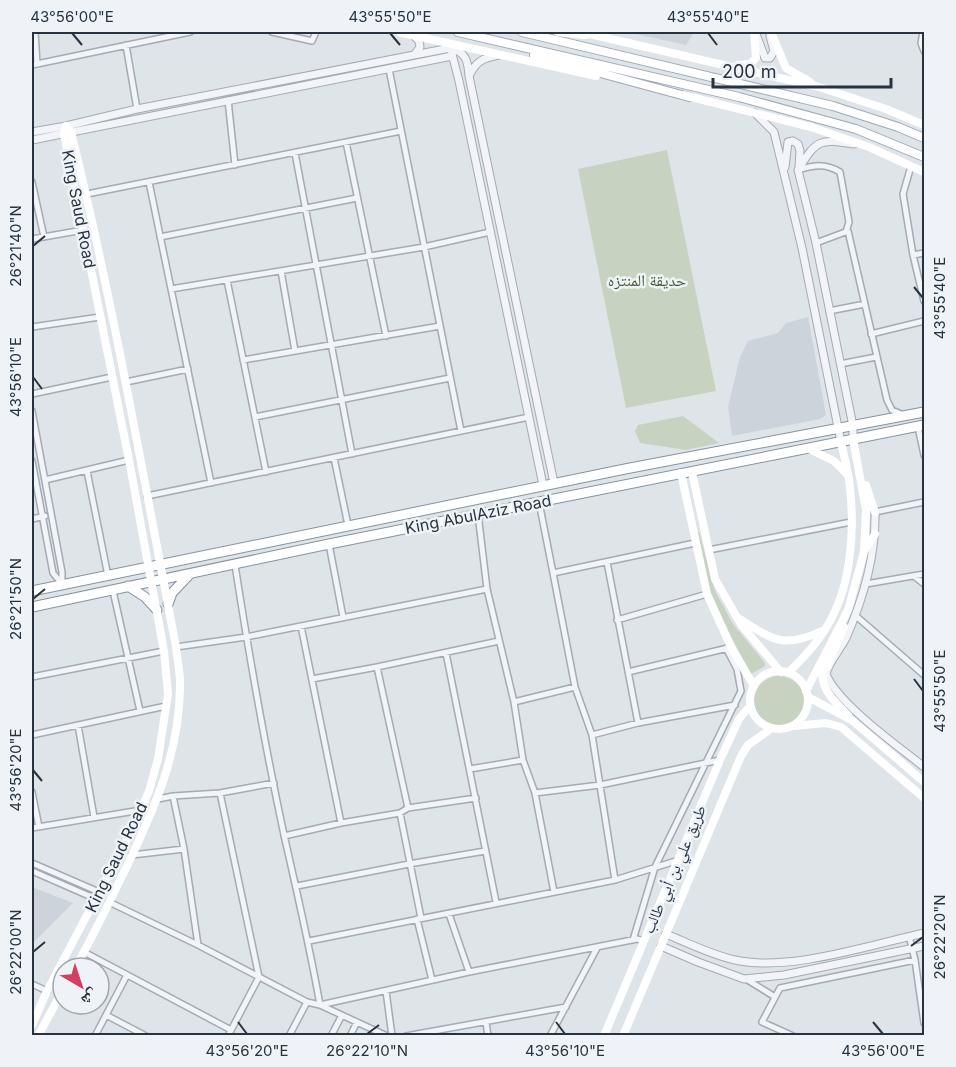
<svg xmlns="http://www.w3.org/2000/svg" width="956" height="1067" font-family="Inter,'Noto Naskh Arabic',sans-serif">
  <rect width="100%" height="100%" fill="#dfe4e9"/>
  <path fill="#cdd3db" d="M627,32H694L686,45Z
    M808,317L826,415L820,419L732,436L728,407L740,357L748,341L778,333L786,323Z
    M32,887L73,903L32,944Z"/>
  <path fill="#c7d3c0" d="M667,150L716,391L626,408L578,169Z
    M683,416L719,443L686,450L640,443L635,431L638,425Z
    M697,532H699L715,591L733,624L765,663V666L751,674L714,604L702,560Z
    M754 701a25 25 0 1 1 50 0a25 25 0 1 1-50 0Z"/>
  <g fill="none" stroke-linecap="round" stroke-linejoin="round">
    <defs>
      <path id="minor" d="M35,32L37,64
        M272,32L312,41L316,32
        M923,32L921,43L924,51
        M126,45L137,109
        M32,65L190,32
        M389,69L461,431
        M228,100L235,165
        M346,142L386,336
        M295,153L352,454
        M911,166L903,194L913,255L924,301
        M798,170C814,165 825,163 840,172L849,222L846,232
        M32,182L44,237
        M149,182L211,483
        M87,194L401,131
        M160,237L357,198
        M32,239L83,230
        M816,243L848,231L887,400L892,410L903,415
        M913,255L924,253
        M281,271L295,351
        M227,280L266,472
        M171,289L424,247L490,232
        M829,311L865,304
        M32,327L100,317
        M871,334L924,321
        M243,360L440,326
        M840,364L876,357
        M126,382L188,369
        M32,394L112,377
        M32,411L62,572V584
        M255,417L450,378
        M918,427L924,455
        M334,458L348,525
        M32,461L53,573L62,584
        M87,471L108,576
        M45,480L129,460
        M147,496L529,417
        M539,502L553,573
        M875,512L924,502
        M478,514L487,589L514,702L523,760L535,793L554,892
        M32,519L45,516
        M329,544L343,617
        M709,550L851,522
        M607,562L638,723
        M235,565C249,655 265,746 284,835C297,892 310,948 320,1005L469,972L637,939L644,941
        M914,576L924,584
        M866,584L924,574
        M113,591L140,711
        M856,616L924,675
        M617,620L707,594
        M301,626L341,823
        M176,647L246,637L487,589
        M446,653L496,902
        M377,667L408,808
        M628,672L728,648
        M32,677L164,651
        M312,679L377,667L499,641
        M514,702L575,687
        M78,725L94,817
        M32,735L166,706
        M592,735L638,723L735,705
        M470,769L523,760
        M32,792L39,827
        M220,793L259,977L228,1036
        M535,793L600,785L720,760
        M173,796L184,849L198,945
        M158,799L173,796L220,793L274,783
        M400,813L421,918
        M32,828L141,810
        M284,836L341,823L400,813L408,808L476,798
        M132,855L184,849
        M32,863L99,892
        M32,871L96,899
        M615,880L592,735L575,687L553,573L695,543
        M297,886L409,864L485,851
        M109,902L198,945L307,1002L320,1005L387,1036
        M449,914L469,972
        M417,919L432,980
        M909,936L915,960
        M633,940L655,867L741,691L737,669L726,648
        M309,941L615,880L679,860
        M84,952L231,1030
        M746,979L775,997
        M32,984L47,991
        M386,991L392,1036
        M106,1015L146,1036
        M486,1022L488,1036
        M95,1036L127,975
        M289,1036L307,1002
        M331,1036L342,1015
        M350,1036L357,1022
        M406,1036L566,1007
        M550,1036L597,948
        M793,1036L762,1022L780,988L915,960L924,1023"/>
      <path id="tertiary" d="M756,34L765,58H770L774,51L770,36
        M413,35L419,41L420,47L415,54
        M450,46L459,81L543,485
        M499,55C483,58 476,61 469,76L554,483
        M755,113L774,132L802,248L841,442
        M32,132L66,126L137,109L450,48C466,52 468,61 469,76
        M32,140L452,56
        M785,167L788,142L793,141L798,144L800,151L799,167
        M853,439V426L816,243L798,170C817,139 819,139 854,144
        M875,512C876,556 864,597 846,638C840,650 828,663 826,674C838,704 898,746 924,767
        M666,934C688,943 712,955 735,960C789,972 870,945 924,933
        M661,946L698,962L744,979L784,975L924,946"/>
      <path id="primary" d="M458,32L739,97L856,129L924,157
        M522,32L833,106L898,127L924,138
        M534,55L689,97"/>
      <path id="trunk" d="M128,586L145,597L157,610
        M32,591L625,469L924,412
        M168,604L172,593L189,575
        M32,607L329,544L924,425"/>
    </defs>
    <use href="#minor" stroke="#a4abb3" stroke-width="8"/>
    <use href="#tertiary" stroke="#a4abb3" stroke-width="9"/>
    <use href="#primary" stroke="#9ea9b5" stroke-width="10"/>
    <use href="#trunk" stroke="#8693a0" stroke-width="11"/>
    <use href="#minor" stroke="#f2f4f7" stroke-width="5"/>
    <use href="#tertiary" stroke="#f2f4f7" stroke-width="7"/>
    <path stroke="#fff" stroke-width="8" d="M398,32L596,76
      M558,32L585,35
      M581,32L819,87L886,109L924,125
      M771,32L786,68L810,82
      M738,65L750,64L756,58L754,32
      M683,95L811,127L869,147L924,172
      M66,126L71,132C113,302 143,475 176,647C177,660 181,674 180,688C179,754 155,807 127,866C110,900 94,935 75,968
      M809,449L834,461L847,474
      M692,472L715,579L742,626L781,672
      M681,473L707,594L731,647L754,686
      M866,485L875,512
      M865,550L875,534
      M740,619C774,641 785,649 824,630
      M824,664C817,687 834,701 848,715
      M827,667L844,627
      M750 700a29 29 0 1 1 58 0a29 29 0 1 1-58 0Z
      M788,673C801,660 814,647 824,631C851,591 855,534 850,488C849,473 844,457 841,442
      M806,691L848,610L864,552L866,510L853,439
      M808,697L853,721L924,782
      M794,726L826,723L841,727L924,798
      M32,1025L47,991L135,824L149,791L158,759L168,694L164,651L129,460L64,134L66,126
      M38,1036L63,990
      M604,1036L720,760L739,719L750,706
      M623,1036L741,756L748,745L772,728"/>
    <use href="#primary" stroke="#fff" stroke-width="8"/>
    <use href="#trunk" stroke="#fff" stroke-width="9"/>
  </g>
  <path fill="none" stroke="#273341" stroke-width="2" d="M72,33L82,45M390,33L400,45M708,33L717,45M33,246L45,236M914,287L923,298M33,377L42,389M33,599L45,589M914,679L923,691M33,770L42,781M911,946L923,937M33,952L45,942M238,1022L247,1034M556,1022L565,1034M873,1022L883,1034M367,1034L379,1025"/>
  <g text-anchor="middle" stroke-width="5" stroke-linejoin="round" paint-order="stroke">
    <g font-size="16" fill="#273341" stroke="#eff3f7">
      <text transform="translate(79 209) rotate(79)" y="6">King Saud Road</text>
      <text transform="translate(478 514) rotate(-11)" y="6">King AbulAziz Road</text>
      <text transform="translate(116 857) rotate(-64)" y="6">King Saud Road</text>
      <text transform="translate(674 869) rotate(-67)" y="6">طريق علي بن أبي طالب</text>
    </g>
    <g font-size="16" fill="#3f5d34" stroke="#eff3f7">
      <text x="647" y="286">حديقة المنتزه</text>
    </g>
  </g>
  <rect width="956" height="1067" fill="none" stroke="#eff3f7" stroke-width="66"/>
  <g transform="translate(81 986) rotate(141)"><circle r="28" fill="#eff3f7" stroke="#9fa6ae" stroke-width="1.5"/>
  <path d="M0-4.5L10 22L0 15L-10 22Z" fill="#d43e62"/>
  <text y="-9" font-size="16" font-weight="bold" text-anchor="middle" fill="#273341">ش</text>
  </g>
  <path d="M713 78v9h178v-9" fill="none" stroke="#273341" stroke-width="3"/>
  <text x="722" y="78" font-size="18" fill="#273341" stroke="#eff3f7" stroke-width="4.5" paint-order="stroke">200 m</text>
  <rect x="33" y="33" width="890" height="1001" fill="none" stroke="#273341" stroke-width="2"/>
  <g font-size="15" text-anchor="middle" fill="#273341">
    <text x="72" y="22">43°56'00"E</text>
    <text x="390" y="22">43°55'50"E</text>
    <text x="708" y="22">43°55'40"E</text>
    <text transform="translate(16 246) rotate(-90)" y="5">26°21'40"N</text>
    <text transform="translate(940 298) rotate(-90)" y="5">43°55'40"E</text>
    <text transform="translate(16 377) rotate(-90)" y="5">43°56'10"E</text>
    <text transform="translate(16 599) rotate(-90)" y="5">26°21'50"N</text>
    <text transform="translate(940 691) rotate(-90)" y="5">43°55'50"E</text>
    <text transform="translate(16 770) rotate(-90)" y="5">43°56'20"E</text>
    <text transform="translate(940 937) rotate(-90)" y="5">26°22'20"N</text>
    <text transform="translate(16 952) rotate(-90)" y="5">26°22'00"N</text>
    <text x="247" y="1056">43°56'20"E</text>
    <text x="367" y="1056">26°22'10"N</text>
    <text x="565" y="1056">43°56'10"E</text>
    <text x="883" y="1056">43°56'00"E</text>
  </g>
</svg>
